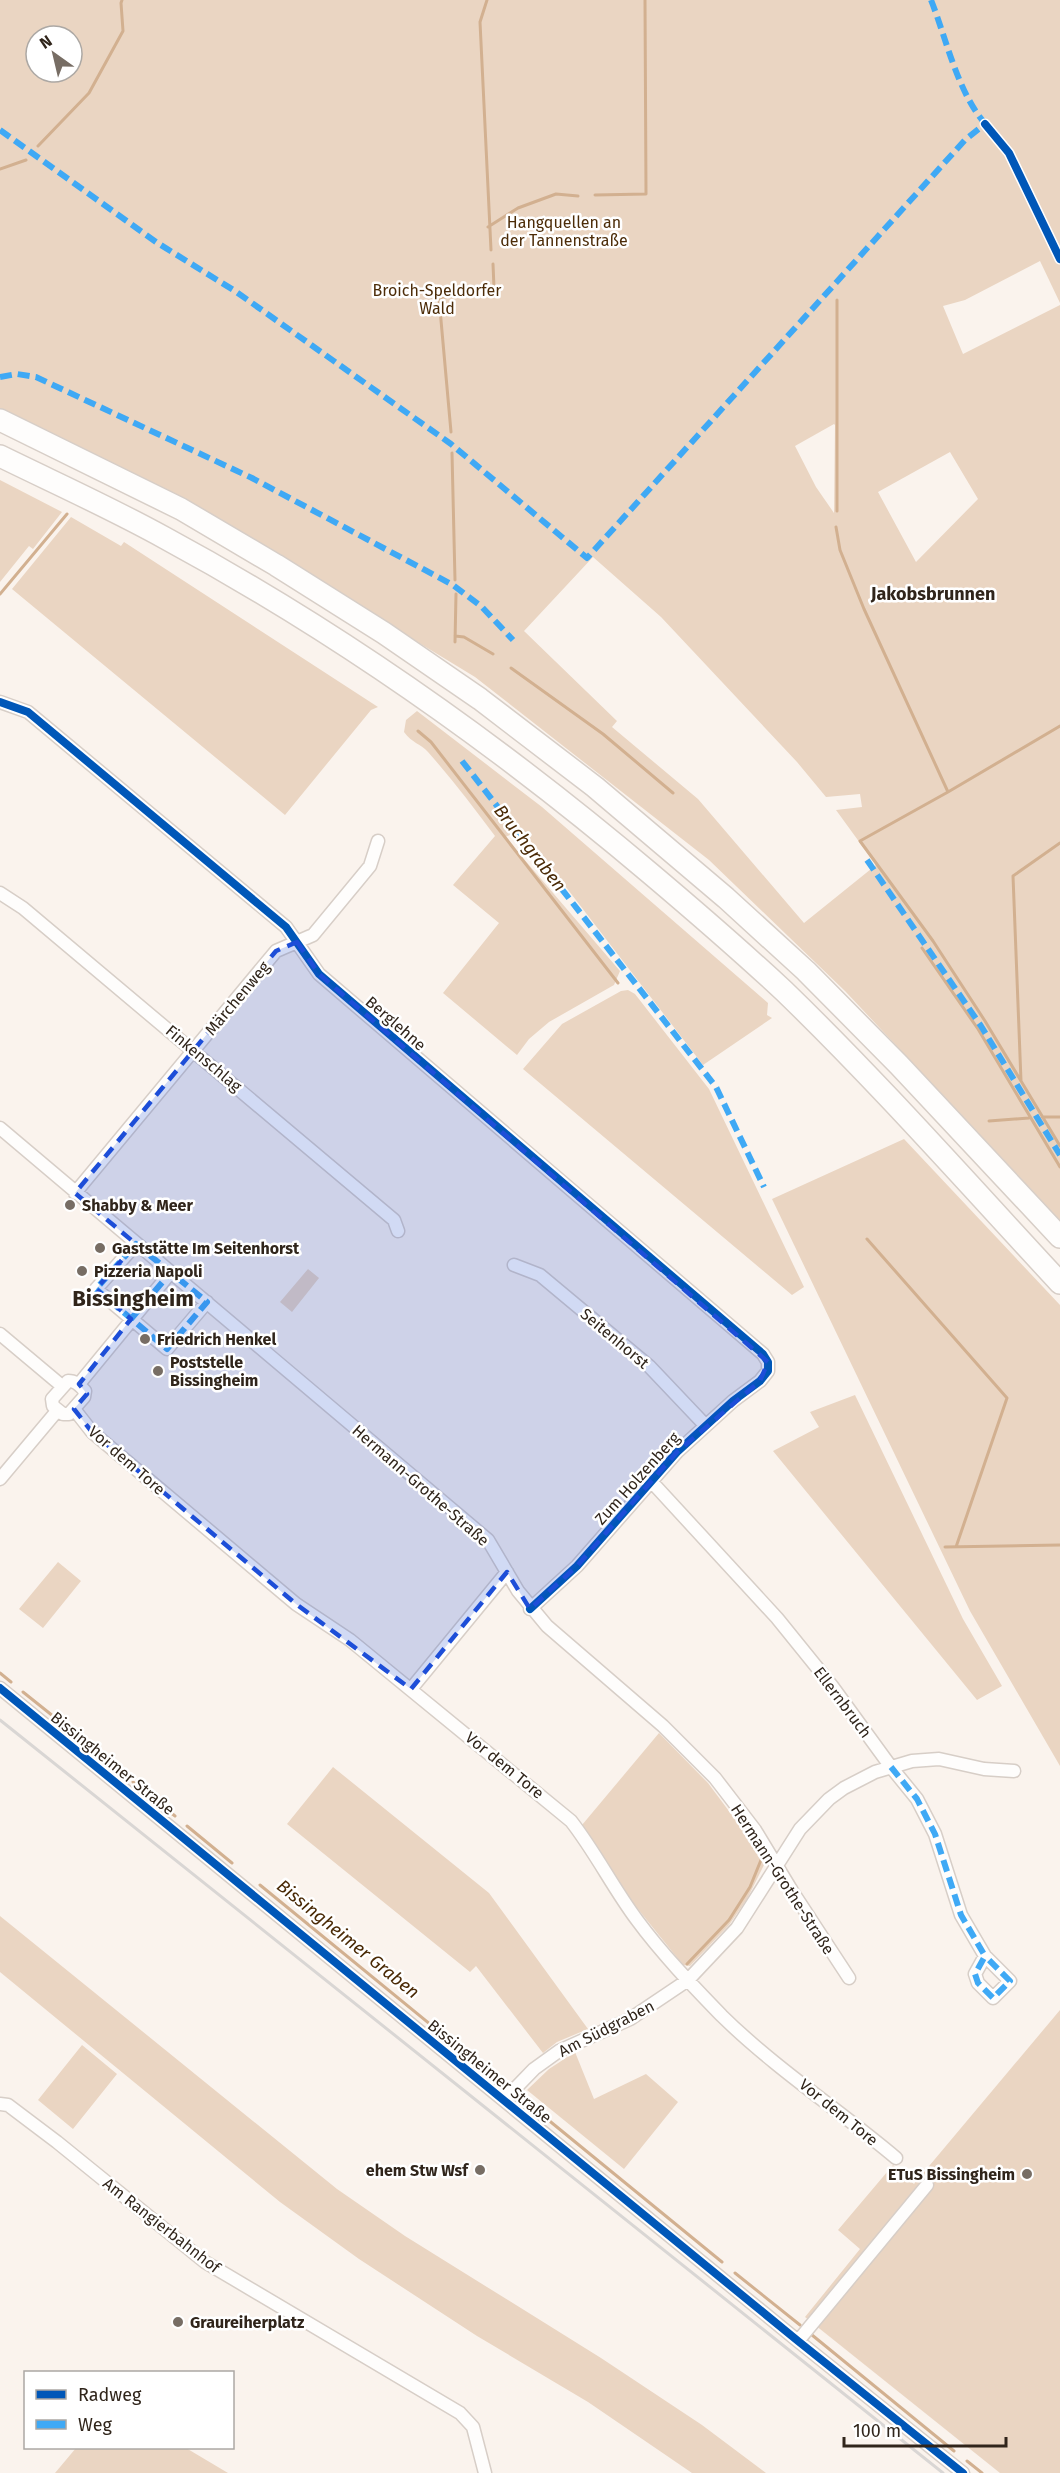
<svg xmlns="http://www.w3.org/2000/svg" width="1060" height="2473" font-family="'Fira Sans',sans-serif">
  <rect width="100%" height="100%" fill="#faf3ed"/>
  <path fill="#ead5c2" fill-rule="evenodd" d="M0,0H1060V303L1040,261L965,300L943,306L963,354L1060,305V1220L845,991L709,860L475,677L189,503L0,409ZM36,36H72V72H36ZM834,424L835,425L834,513L816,487L795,446ZM950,452L978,499L916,562L878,492ZM593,557L661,617L797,762L826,797L860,794L862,807L836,810L876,865L804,923L698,799L612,727L617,721L524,631Z
    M0,480L62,512L33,549L29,546L0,582Z
    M71,517L121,546L124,542L378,707L371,710L285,815L12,589Z
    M417,711L542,807L768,1003L767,1015L772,1018L703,1065L522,830L505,837L620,971L614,985L549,1022L529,1039L517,1055L443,993L499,923L453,885L495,836C474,808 452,779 428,752C421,744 412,743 404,732L406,720Z
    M628,990L635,994L709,1089L804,1287L792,1295L523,1069L562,1024L621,991Z
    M904,1139L1060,1305V1766L970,1611L772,1199Z
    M308,1269L319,1278L292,1312L280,1302Z
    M855,1395L963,1619L1002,1686L977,1700L773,1451L819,1427L810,1412Z
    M58,1562L81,1581L43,1628L19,1609Z
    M659,1733L708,1783L766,1861L747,1899L729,1925L690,1966L683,1965L621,1888L582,1825Z
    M333,1767L489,1893L588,2029L557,2042L543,2053L476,1966L470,1972L287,1824Z
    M0,1916L337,2189L405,2236L601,2358L702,2425L766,2473H692L588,2402L477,2336L359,2259L280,2202L0,1972Z
    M1060,2010V2473H1000L805,2317L860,2249L838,2230L893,2165L914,2184Z
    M82,2045L117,2074L73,2129L38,2100Z
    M575,2052L594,2099L646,2074L678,2102L624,2169L527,2090L549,2069Z
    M76,2448H186L228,2473H55Z"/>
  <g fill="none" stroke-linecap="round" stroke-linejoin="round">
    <path stroke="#d2b090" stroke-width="3" d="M487,0L480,22L491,250
      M38,146L89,93L123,31L121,3L122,0
      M0,169L26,160
      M595,195L646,194L645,0
      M488,227L518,208L556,194L578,196
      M837,300V511
      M451,432L439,298L494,288L493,264
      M452,453L455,580
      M836,527L840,550L864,609L948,792
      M0,594L67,514
      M455,636L464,637L493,654
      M455,642L456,594
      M511,668L603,734L673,793
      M1060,726L948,792L860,841L933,941L985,1021L1060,1146
      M418,731L431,742L618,983
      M922,948L978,1029L1060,1167
      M1021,1081L1013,876L1060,843
      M1042,1117H1060
      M989,1121L1029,1118
      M867,1239L1007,1398L956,1547
      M945,1547L1060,1545
      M0,1673L11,1682
      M23,1692L63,1724
      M74,1734L119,1771
      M133,1782L175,1816
      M187,1826L232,1863
      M260,1885L502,2083
      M687,1964L729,1920L750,1887L761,1860
      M519,2096L722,2262
      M735,2273L800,2325
      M812,2335L954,2451
      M967,2461L982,2473"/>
    <defs>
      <path id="minor" d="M0,702L28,712L286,927L319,974L763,1354L768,1362V1371L760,1381L733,1401L677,1452L577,1566L530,1609
        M0,893L23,908L394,1220L398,1231
        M0,1128L488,1540L518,1591L547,1626L663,1726L715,1778L755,1830L792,1891L849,1978
        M75,1193L276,951L313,935L370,866L378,841
        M136,1244L96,1289L167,1349L207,1302
        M514,1265L540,1275L649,1366L705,1425
        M0,1334L62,1386
        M68,1381C76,1381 79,1385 85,1391L84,1397L69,1414H63L53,1406L52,1399Z
        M79,1384L171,1272
        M74,1409L92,1432L296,1604L350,1640L571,1821C596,1853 613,1888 637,1920C662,1954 693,1986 722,2016C775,2068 839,2110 896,2158
        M0,1479L57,1411
        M650,1480L777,1618L832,1686L891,1767L917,1799L935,1834L961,1915L985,1956L975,1974L978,1983L993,1998L1010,1981L985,1956
        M0,1688L798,2341L963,2473
        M411,1689L507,1572
        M504,2100L534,2069L559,2051L630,2019L688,1980L737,1928L800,1829L829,1799L844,1788L875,1772L912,1761L939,1759L984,1769L1014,1771
        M0,2104L8,2105L57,2142L205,2262L460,2413L473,2427L485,2473
        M798,2341L927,2185"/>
      <path id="motorway" d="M0,420L181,509L276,565L384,633L480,699L595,787L726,898L806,971L899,1065L1060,1237
        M0,456C55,483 111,508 165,538C339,632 501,747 651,874C696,912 741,951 784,991C880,1084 969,1185 1060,1283"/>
    </defs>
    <use href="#minor" stroke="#d7cec7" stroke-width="15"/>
    <use href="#motorway" stroke="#d7cec7" stroke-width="24"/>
    <use href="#minor" stroke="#fefdfc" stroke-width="12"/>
    <use href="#motorway" stroke="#fefdfc" stroke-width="21"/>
    <path stroke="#d9d6d4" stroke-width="3" d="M0,1720L943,2473"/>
    <path stroke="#3fa9f5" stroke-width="6" stroke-dasharray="12 6" stroke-linecap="butt" d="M931,0C947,40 958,96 989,128
      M0,130L156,242L235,291L451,444L587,558L965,140L985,124
      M0,377L17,374L36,377L252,478L453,585L482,607L513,640
      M462,761L716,1087L764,1187
      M867,860L981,1026L1060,1155
      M136,1244L207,1302L167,1349L96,1289Z
      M131,1319L171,1272
      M891,1767L917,1799L935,1834L961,1915L985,1956L975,1974L978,1983L993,1998L1010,1981L985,1956"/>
    <defs>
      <path id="cycleway" d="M985,124L1009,153L1060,259
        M0,702L28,712L286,927L319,974L763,1354L768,1362V1371L760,1381L733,1401L677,1452L577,1566L530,1609
        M0,1688L798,2341L963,2473"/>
    </defs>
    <use href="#cycleway" stroke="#fff" stroke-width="11"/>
    <use href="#cycleway" stroke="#0057b8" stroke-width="8"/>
  </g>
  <path fill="#1d4ed8" fill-opacity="0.2" stroke="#1d4ed8" stroke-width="4.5" stroke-dasharray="12 8" stroke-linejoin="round" d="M297,942L319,974L768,1362L760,1381L677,1452L577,1566L530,1609L507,1572L411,1689L296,1604L92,1432L74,1409L87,1394L79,1384L131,1319L96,1289L136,1244L75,1193L276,951Z"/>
  <g fill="#776d64" stroke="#fff" stroke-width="2">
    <circle cx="70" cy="1205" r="6"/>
    <circle cx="100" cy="1248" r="6"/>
    <circle cx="82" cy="1271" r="6"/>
    <circle cx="145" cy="1339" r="6"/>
    <circle cx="158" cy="1371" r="6"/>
    <circle cx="480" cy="2170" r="6"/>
    <circle cx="1027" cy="2174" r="6"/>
    <circle cx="178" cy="2322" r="6"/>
  </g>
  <g text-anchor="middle" stroke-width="5" stroke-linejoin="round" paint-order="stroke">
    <g font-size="16" fill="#4c2c08" stroke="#fff">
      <text x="564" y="228">Hangquellen an<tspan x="564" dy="18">der Tannenstraße</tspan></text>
      <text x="437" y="296">Broich-Speldorfer<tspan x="437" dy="18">Wald</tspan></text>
    </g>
    <g font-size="16" fill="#30251b" stroke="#fff">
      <text transform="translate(237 998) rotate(-50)" y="6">Märchenweg</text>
      <text transform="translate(396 1023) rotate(41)" y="6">Berglehne</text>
      <text transform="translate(204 1058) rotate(40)" y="6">Finkenschlag</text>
      <text transform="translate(615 1338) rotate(40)" y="6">Seitenhorst</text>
      <text transform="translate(127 1460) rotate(41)" y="6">Vor dem Tore</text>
      <text transform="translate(637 1478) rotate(-48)" y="6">Zum Holzenberg</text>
      <text transform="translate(421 1485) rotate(41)" y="6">Hermann-Grothe-Straße</text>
      <text transform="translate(843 1702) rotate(53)" y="6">Ellernbruch</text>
      <text transform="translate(113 1763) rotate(39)" y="6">Bissingheimer Straße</text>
      <text transform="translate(505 1765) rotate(39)" y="6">Vor dem Tore</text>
      <text transform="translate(783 1879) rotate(57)" y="6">Hermann-Grothe-Straße</text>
      <text transform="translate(606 2028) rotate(-27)" y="6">Am Südgraben</text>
      <text transform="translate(490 2071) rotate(39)" y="6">Bissingheimer Straße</text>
      <text transform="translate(839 2112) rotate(39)" y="6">Vor dem Tore</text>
      <text transform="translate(162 2225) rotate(38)" y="6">Am Rangierbahnhof</text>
    </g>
    <g font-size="16" font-weight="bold" fill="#30251b" stroke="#fff" text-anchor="start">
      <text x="82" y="1211">Shabby &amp; Meer</text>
      <text x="112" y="1254">Gaststätte Im Seitenhorst</text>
      <text x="94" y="1277">Pizzeria Napoli</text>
      <text x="157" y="1345">Friedrich Henkel</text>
      <text x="170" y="1368">Poststelle<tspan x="170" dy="18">Bissingheim</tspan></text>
      <text x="468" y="2176" text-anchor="end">ehem Stw Wsf</text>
      <text x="1015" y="2180" text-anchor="end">ETuS Bissingheim</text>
      <text x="190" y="2328">Graureiherplatz</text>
    </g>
    <g font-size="18" font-weight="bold" fill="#30251b" stroke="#fff">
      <text x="933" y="600">Jakobsbrunnen</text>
    </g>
    <g font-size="18" font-style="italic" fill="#4a2a06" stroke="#fff">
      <text transform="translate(530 848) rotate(52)" y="6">Bruchgraben</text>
      <text transform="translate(348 1939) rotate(39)" y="6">Bissingheimer Graben</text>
    </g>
    <g font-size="22" font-weight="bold" fill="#30251b" stroke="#fff">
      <text x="133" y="1306">Bissingheim</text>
    </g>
  </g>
  <rect x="24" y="2371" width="210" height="78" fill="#ffffff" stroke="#aca8a4" stroke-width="1.5"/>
  <rect x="36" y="2390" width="30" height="9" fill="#0057b8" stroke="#aca8a4" stroke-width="1.5"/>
  <text x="78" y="2401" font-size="18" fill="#30251b">Radweg</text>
  <rect x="36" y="2420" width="30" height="9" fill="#3fa9f5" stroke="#aca8a4" stroke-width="1.5"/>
  <text x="78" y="2431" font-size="18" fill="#30251b">Weg</text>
  <g transform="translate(54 54) rotate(326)"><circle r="28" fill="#ffffff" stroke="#aca8a4" stroke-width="1.5"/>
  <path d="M0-4.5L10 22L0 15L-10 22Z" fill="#776d64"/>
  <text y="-9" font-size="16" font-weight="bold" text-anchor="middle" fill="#30251b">N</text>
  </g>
  <path d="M844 2437v9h162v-9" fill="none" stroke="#30251b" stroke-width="3"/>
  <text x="853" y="2437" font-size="18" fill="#30251b" stroke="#ffffff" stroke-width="4.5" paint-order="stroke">100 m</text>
</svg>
